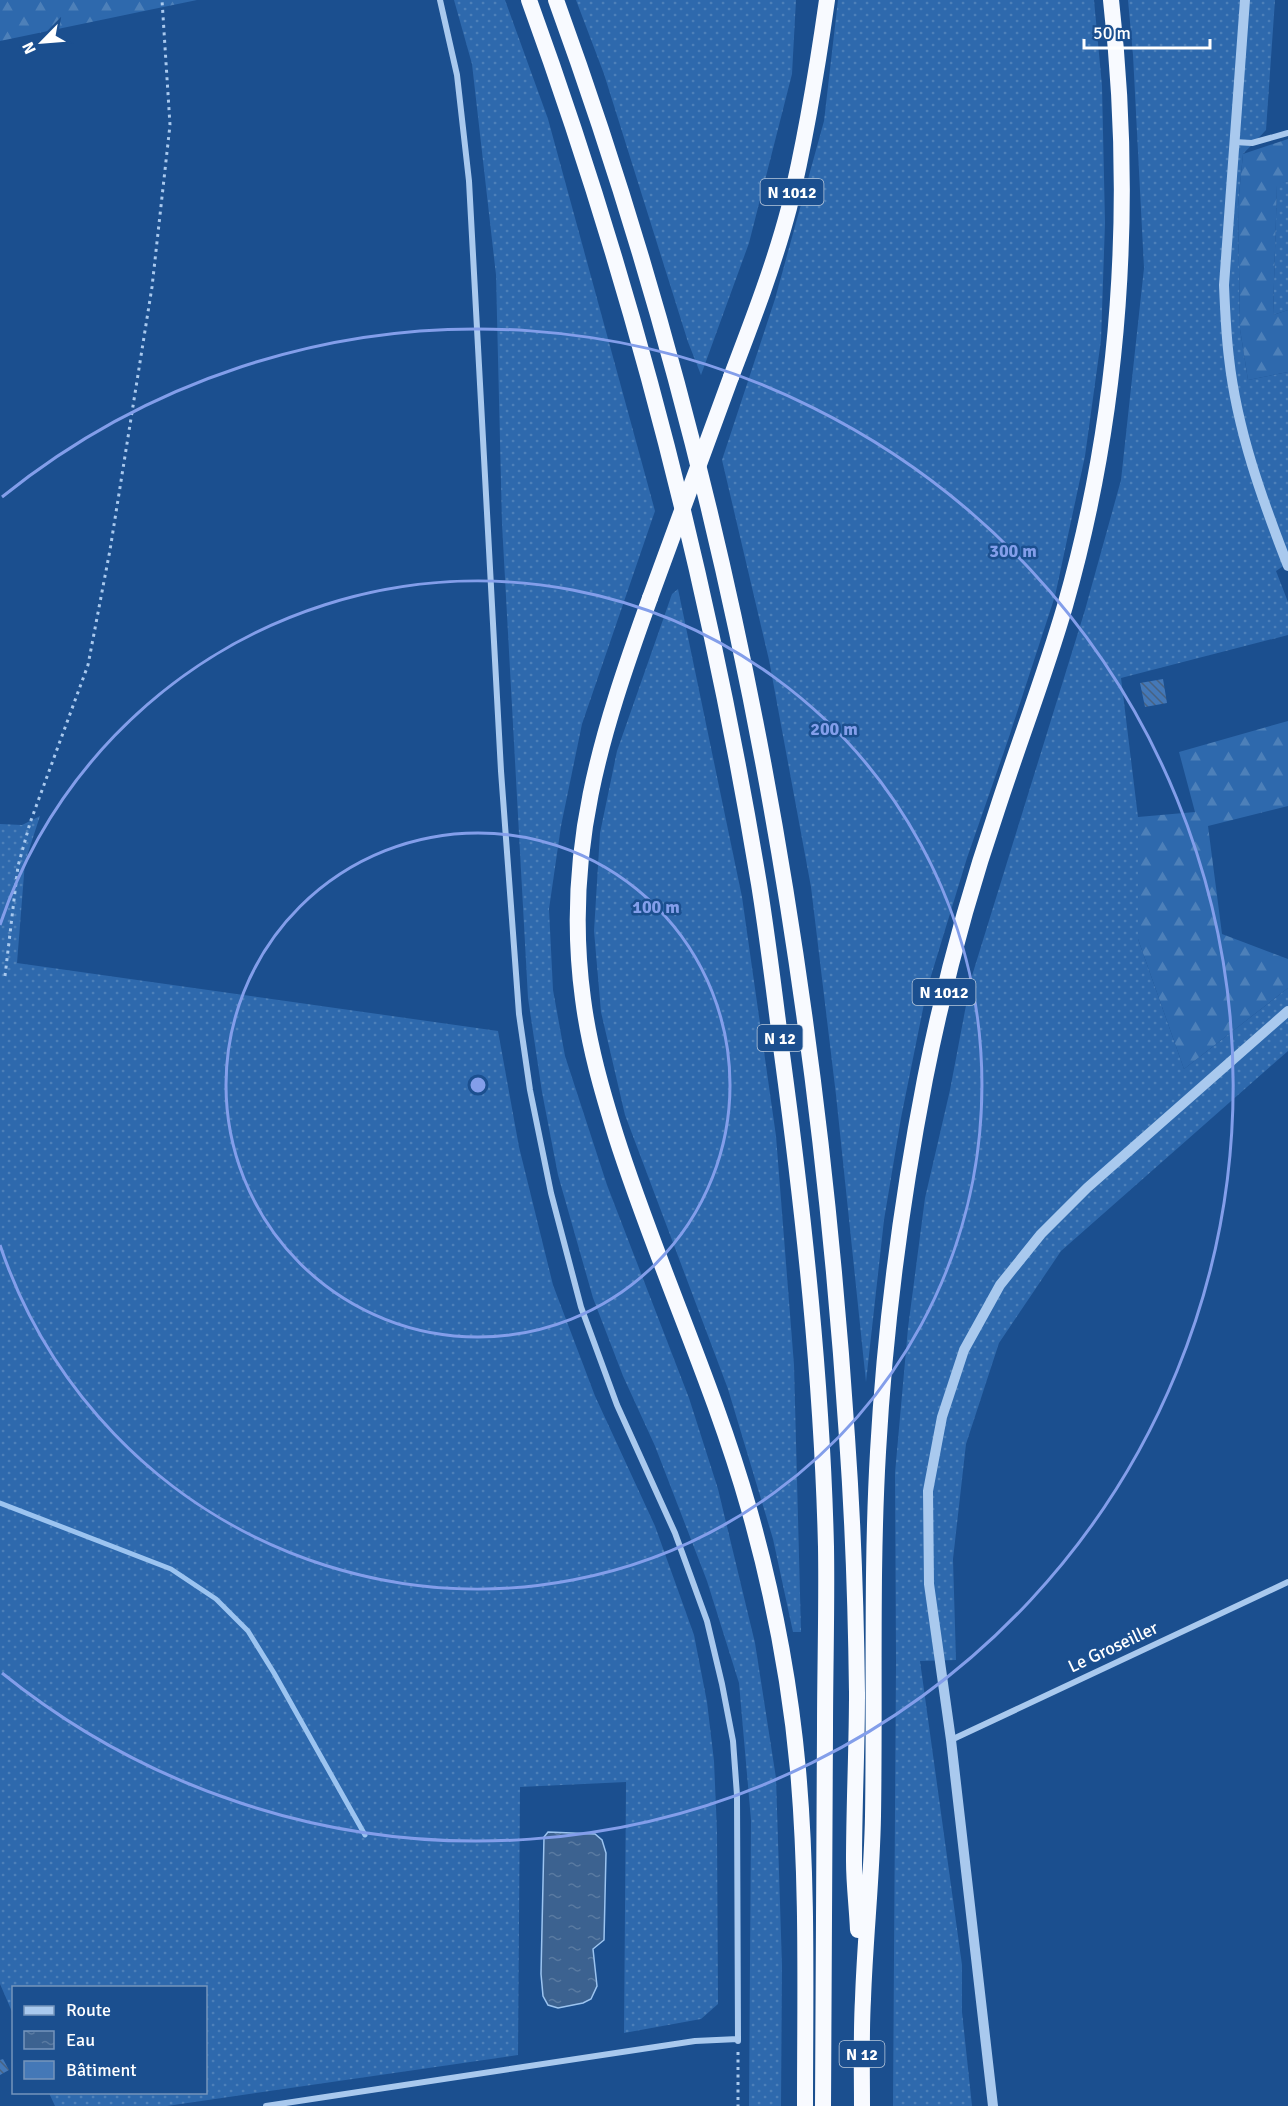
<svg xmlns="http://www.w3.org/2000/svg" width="1288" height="2106" font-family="Signika,sans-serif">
  <defs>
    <pattern id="grass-dots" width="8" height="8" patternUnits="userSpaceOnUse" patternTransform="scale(1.5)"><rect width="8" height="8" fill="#2e69ad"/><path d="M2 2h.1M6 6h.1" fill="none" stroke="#4d80b9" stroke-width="1.8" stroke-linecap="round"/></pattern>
    <pattern id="forest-firs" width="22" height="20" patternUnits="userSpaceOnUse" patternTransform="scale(1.5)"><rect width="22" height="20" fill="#2e69ad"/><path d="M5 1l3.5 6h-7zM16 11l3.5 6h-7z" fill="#4d80b9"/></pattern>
    <pattern id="water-ripples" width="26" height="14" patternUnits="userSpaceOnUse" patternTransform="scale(1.5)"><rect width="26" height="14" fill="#3c6290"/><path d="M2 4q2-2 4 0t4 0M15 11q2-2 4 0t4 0" fill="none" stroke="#597aa1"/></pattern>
    <pattern id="building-back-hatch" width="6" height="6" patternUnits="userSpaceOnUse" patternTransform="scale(1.5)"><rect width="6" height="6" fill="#4478b7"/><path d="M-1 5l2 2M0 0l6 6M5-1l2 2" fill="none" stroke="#486282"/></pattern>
  </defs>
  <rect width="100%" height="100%" fill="#1b4f8f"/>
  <path fill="url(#grass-dots)" d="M454,0H505L548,119L655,511L582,724L561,826L549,909L553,990L565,1056L607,1185L689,1398L718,1489L755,1643L776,1778L782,1966L781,2106H749L751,1820L739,1683L707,1581L655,1446L623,1376L593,1298L558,1175L542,1092L528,998L502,524L496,275L472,64Z
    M576,0H796L792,74L749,243L701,375L688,342L604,74Z
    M838,0H1094L1102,86L1105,223L1101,340L1085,456L1055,596L1008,740L967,858L927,989L901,1118L884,1220L866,1382L836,1095L811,887L769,660L722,460L775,299L824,121Z
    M1128,0H1275L1266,130L1243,154L1238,206L1240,329L1248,380L1288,372V563L1276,571L1288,602V635L1121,678L1138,817V939L1184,1069L1288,988V1051L1061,1251L999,1343L966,1444L953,1559L956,1660L920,1661L962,1965V2012L972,2106H893L896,1661L895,1473L908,1328L925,1198L950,1090L971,979L1085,610L1121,480L1144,268L1133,55Z
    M1288,181V310L1273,315L1277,184Z
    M678,589L742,897L776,1136L794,1365L801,1632H793L773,1539L728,1389L625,1115L601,1012L594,931L600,833L617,751L672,594Z
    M40,816L25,862L17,963L498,1031L519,1147L553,1285L595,1396L655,1526L694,1635L707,1702L714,1761L717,1831L718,2004L701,2019L624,2033L626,1782L520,1787L518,2055L167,2106H55L49,2093L206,2092V1988H14L13,2014L0,1984V824L22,825Z"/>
  <path fill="url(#forest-firs)" d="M0,0H197L0,41Z
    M1288,139V181L1277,185L1273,315L1288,310V372L1248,380L1240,329L1238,206L1243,154Z
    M1288,721V806L1208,826L1222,934L1288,959V988L1184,1069L1138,939V817L1195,812L1179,752Z"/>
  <path fill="url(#water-ripples)" stroke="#9cc4f0" stroke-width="1.5" d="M548,1832L595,1834L602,1840L606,1853L604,1940L593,1949L597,1986L591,1999L583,2003L558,2008L548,2005L543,1996L541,1974L544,1837Z"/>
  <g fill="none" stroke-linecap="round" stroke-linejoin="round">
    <path stroke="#9cc4f0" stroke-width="5" d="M0,1503L171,1569L216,1599L248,1631L274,1673L365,1835"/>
  </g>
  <path fill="url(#building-back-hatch)" d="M1163,679L1167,703L1145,707L1140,683Z
    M3,2059L9,2070L0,2075V2060Z"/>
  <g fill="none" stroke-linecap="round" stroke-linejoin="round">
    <path stroke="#a9c9ee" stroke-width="3" stroke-dasharray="3 4.5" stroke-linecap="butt" d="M5,976L18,866L30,823L88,665L110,550L152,287L170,125L162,0
      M738,2052V2106"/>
    <path stroke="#a9c9ee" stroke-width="6" d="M440,0L457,75L469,181L501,771L519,1014L530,1090L551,1193L581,1307L617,1405L675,1533L707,1621L722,1684L733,1741L737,1795L738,2041
      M1234,142L1252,143L1288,133
      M951,1740L1288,1582
      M266,2106L695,2041L738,2039"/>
    <path stroke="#a9c9ee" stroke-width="10" d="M1245,0L1224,285C1225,309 1226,334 1229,358C1237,430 1262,499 1288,566
      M993,2106L951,1740L929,1584L928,1491L942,1417L964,1350L1000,1285L1041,1234L1087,1188L1288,1011"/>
    <path stroke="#f8faff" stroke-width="16" d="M529,0C633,286 709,583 759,884C768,940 775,997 782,1054C804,1217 822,1382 826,1547C827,1608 825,1669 825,1730C824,1855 824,1981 823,2106
      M556,0C724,461 815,949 847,1437C853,1522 856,1608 857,1693C857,1749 854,1805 854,1861C854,1884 857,1907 858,1930
      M731,377C752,322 774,265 789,208C806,139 817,70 827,0
      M650,598C601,734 563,852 583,999C589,1046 602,1091 616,1136C656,1262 713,1382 749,1509C773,1594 790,1682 798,1770C808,1882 805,1994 805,2106
      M862,2106C862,2070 861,2034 863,1999C865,1938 872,1877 873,1816C875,1695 871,1573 878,1452C885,1326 901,1203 925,1079C943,988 967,898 997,810C1019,742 1045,675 1065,606C1121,410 1134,202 1111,0"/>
    <path stroke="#f8faff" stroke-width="16" d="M650,598L731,377"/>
  </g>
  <g fill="none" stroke="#839eea" stroke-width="3">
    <circle cx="478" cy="1085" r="252"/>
    <path d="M0 925A504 504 0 1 1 0 1245"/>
    <path d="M2 497A756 756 0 1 1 2 1673"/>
  </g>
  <g text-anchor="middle" stroke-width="5" stroke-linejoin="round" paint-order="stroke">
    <g fill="#1b4f8f" stroke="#bbcadd" stroke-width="1.5">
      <rect x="760.5" y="179" width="63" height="26" rx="4.5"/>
      <rect x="912.5" y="979" width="63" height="26" rx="4.5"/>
      <rect x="757.5" y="1025" width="45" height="26" rx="4.5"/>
      <rect x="839.5" y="2041" width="45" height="26" rx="4.5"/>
    </g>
    <g font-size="16" font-weight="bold" fill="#fff">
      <text x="792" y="198">N 1012</text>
      <text x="944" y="998">N 1012</text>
      <text x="780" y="1044">N 12</text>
      <text x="862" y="2060">N 12</text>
    </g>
    <g font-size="18" fill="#fff" stroke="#1b4f8f">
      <text transform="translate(1113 1647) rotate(-25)" y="6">Le Groseiller</text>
    </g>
  </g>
  <circle cx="478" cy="1085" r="9" fill="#839eea" stroke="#1b4f8f" stroke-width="3"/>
  <g font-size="18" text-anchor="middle" font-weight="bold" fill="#839eea" stroke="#1b4f8f" stroke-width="5" stroke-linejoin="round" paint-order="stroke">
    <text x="1013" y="557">300 m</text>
    <text x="834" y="735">200 m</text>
    <text x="656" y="913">100 m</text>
  </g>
  <rect x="12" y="1986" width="195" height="108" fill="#1b4f8f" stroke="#7695bc" stroke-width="1.5"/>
  <rect x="24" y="2006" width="30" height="9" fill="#a9c9ee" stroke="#7695bc" stroke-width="1.5"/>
  <text x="66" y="2016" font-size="18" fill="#ffffff">Route</text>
  <rect x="24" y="2031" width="30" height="18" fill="url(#water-ripples)" stroke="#7695bc" stroke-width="1.5"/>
  <text x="66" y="2046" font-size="18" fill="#ffffff">Eau</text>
  <rect x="24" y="2061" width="30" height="18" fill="#4478b7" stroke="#7695bc" stroke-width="1.5"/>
  <text x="66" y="2076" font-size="18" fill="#ffffff">Bâtiment</text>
  <g transform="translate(42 42) rotate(245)" stroke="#1b4f8f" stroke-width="4.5" paint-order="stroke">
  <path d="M0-4.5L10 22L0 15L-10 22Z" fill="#ffffff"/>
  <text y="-9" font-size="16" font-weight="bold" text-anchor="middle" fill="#ffffff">N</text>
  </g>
  <path d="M1084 39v9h126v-9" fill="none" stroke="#ffffff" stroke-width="3"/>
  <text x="1093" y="39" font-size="18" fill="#ffffff" stroke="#1b4f8f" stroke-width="4.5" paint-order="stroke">50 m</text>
</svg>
